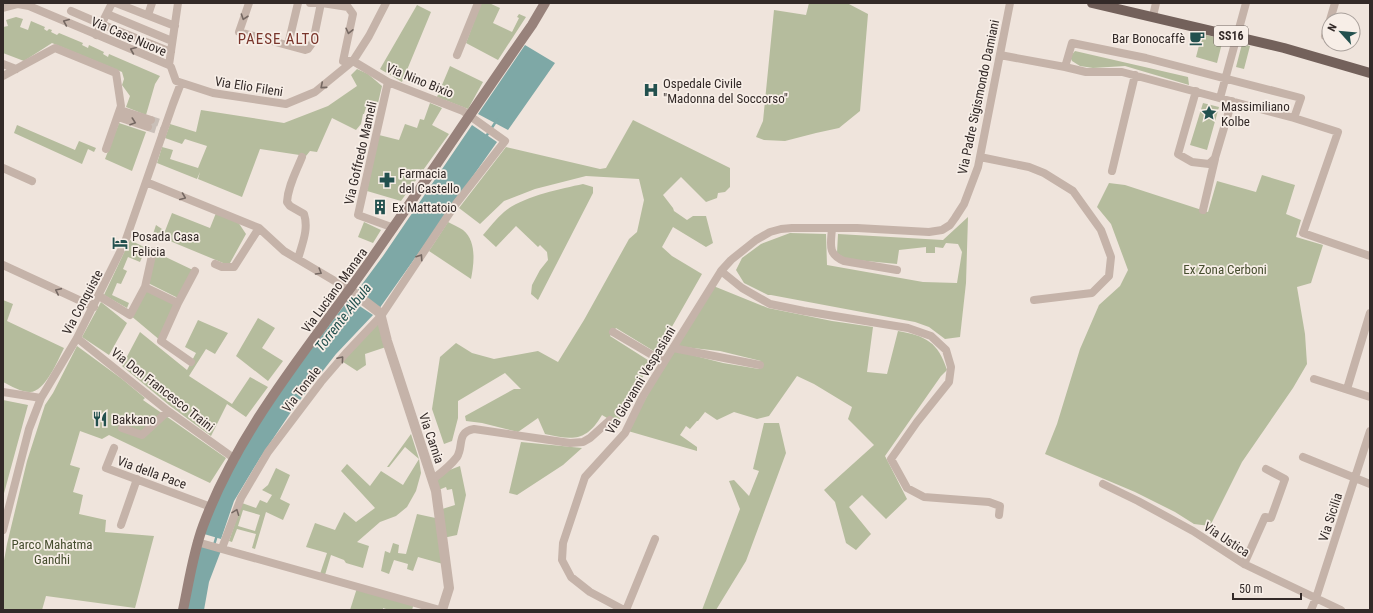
<svg xmlns="http://www.w3.org/2000/svg" width="1373" height="613" font-family="'Roboto Condensed',sans-serif">
  <rect width="100%" height="100%" fill="#efe4dc"/>
  <path fill="#b5bc9d" fill-rule="evenodd" d="M481,3H489L500,8L493,23L512,32L519,18L517,17L519,14L526,17L498,60L466,43Z
    M809,3H847L868,14L860,111L839,128L816,133L785,141L764,140L756,137L763,121L774,10L806,15Z
    M417,5L431,12L402,82L380,69Z
    M16,17L23,19L20,27L28,30L31,21L45,27L44,29L47,31L49,29L52,30L51,32L57,35L59,33L83,43L82,45L88,48L89,45L104,52L103,54L108,57L109,54L160,76L155,84L146,115L126,107L130,96L122,85L124,79L122,72L52,43L24,61L3,53V27L8,26L6,20Z
    M1202,34L1223,39L1217,63L1196,57Z
    M1242,44L1250,46L1244,69L1236,67Z
    M1075,51L1188,77L1189,85L1125,66L1093,68L1080,66L1072,61L1070,57Z
    M450,66L483,82L468,109L437,97Z
    M357,69L368,74L382,86L378,103L368,101L364,114H363L361,124L356,130L332,118L317,152L310,151L306,156L260,149L242,197L198,179L200,172L197,179L157,163L162,147L173,150L170,159L198,168L207,146L185,139L182,144L165,138L170,124L196,132L201,110L284,123L328,106L357,86L351,75Z
    M430,103L442,108L432,125L449,134L401,201L367,191L379,135L399,140L405,124L417,128L420,119L424,120Z
    M1203,103L1219,107L1207,150L1190,145Z
    M633,120L730,168V187L725,192L718,193L717,198L706,202L681,177L663,195L673,208L674,211L687,220L693,216H706L713,243L706,247L673,227L662,247L672,256L702,274L657,353L616,328L610,336L651,362L617,424L602,415C586,442 573,440 545,434L538,418L518,432L482,423L466,421L465,416L514,389H521L505,373L458,401V418L452,441L444,444L432,409L440,357L456,343L472,353L494,359L538,351L558,362L584,320L629,239L637,232L644,200L639,179L586,176L535,189L504,201L480,224L459,208L506,147L600,169L606,168Z
    M119,123L146,132L132,171L105,159Z
    M17,125L75,150L79,141L96,148L94,152L88,149L82,164L14,133Z
    M1262,175L1295,185L1286,214L1301,220L1296,237L1323,245L1311,283L1297,287L1305,334L1307,364L1293,388L1242,462L1210,526L1194,524L1175,512L1135,492L1045,454L1057,424L1080,349L1099,305L1120,286L1128,270L1111,224L1097,207L1109,183L1125,185L1208,212L1217,181L1256,192Z
    M583,184L593,187V193L538,300L531,294L532,285L540,270L548,260L547,252L540,245L538,247L516,226L496,247L483,235C489,228 496,219 504,212C521,197 560,189 583,184Z
    M172,213L210,228L216,213L238,222L246,234L230,263H223L153,234L156,225L165,231Z
    M968,217L966,283L960,337L945,339L929,327L915,322L771,295H768L744,283L736,270L742,258L761,244L790,233L826,234L827,265L923,282L957,283L962,252L958,244L946,243L943,248L935,247V253H926V247L899,250L897,264L846,259L837,253L838,234L943,240Z
    M364,222L381,230L373,243L358,237Z
    M448,222C453,225 459,227 463,230C477,241 474,264 471,279L429,251Z
    M130,240L146,248L140,262L128,257L123,269L127,271L121,284L117,283L112,295L129,303L127,308L104,295Z
    M153,251L195,271L180,299L146,282Z
    M711,285L768,308L832,321L873,327L867,372L887,374L898,331C926,336 938,342 947,370L941,376L885,456L907,499L886,519L862,495L849,507L871,534L856,550L846,543L835,502L824,490L874,445L848,419L852,407L814,384L797,376L769,416L757,419L734,412L717,420L705,412L698,421H697L690,429L686,426L680,435L697,447V451L628,431L672,350L723,363L759,369L761,361L720,351L674,346Z
    M145,287L178,303L161,341L130,315Z
    M3,300L13,304L7,321L64,348C58,360 45,392 30,392C21,392 11,386 3,382Z
    M101,302L127,323L109,355L82,337Z
    M381,316L389,346L365,354L366,365L357,371L340,360Z
    M258,318L275,328L262,348L283,361L268,381L236,356Z
    M198,320L228,333L215,354L206,349L189,376L232,404L250,377L268,387L246,417L227,404L211,436L169,405L122,366L140,332L187,370L196,353L185,347Z
    M77,346L122,379L145,398L143,400L226,458L210,483L109,435L102,439L80,431L70,465L80,468L73,492L83,495L79,514L106,520L105,532L154,536L135,608L46,596L42,610H3V566L7,544L27,461L45,405L53,393Z
    M3,400L28,405L3,497Z
    M764,423H779L786,453L746,561L716,610H702L740,509L729,481L734,480L749,496L759,471L753,469Z
    M411,434L419,459L421,473L416,491L407,507L396,516L380,522L357,542L369,546L363,568L346,563L344,560L331,555L325,575L320,574L327,553L306,547L315,523L335,530L344,512L356,522L375,508L341,471L347,464L370,486L381,471L403,485L419,459L405,447L389,467H387Z
    M521,442L582,448L563,465L517,495L509,493Z
    M460,466L466,495L457,535L443,538V564L418,557L413,571L407,569L408,564L394,560L389,574L381,571L385,551L390,553L393,543L399,545L398,553L406,554L417,514L440,519L439,510L455,505L452,489L447,490L446,487L436,491L433,479L439,474Z
    M276,468L290,475L280,499L290,504L283,520L266,512L255,549L252,548L256,534L237,529L232,542L229,541L242,503L256,508L260,500L267,503L272,495L262,490L268,485ZM243,510L260,515L255,531L238,526Z
    M357,588L414,603L412,610H389L383,608V610H350Z"/>
  <path fill="#7ea8a6" d="M525,45L555,63L508,130L478,114Z
    M472,125L497,142L379,309L357,291L383,256Z
    M349,299L373,315L336,354L293,409L260,458L234,501L221,539L204,534L220,494L246,443L296,369Z
    M201,543L222,548L209,582L204,610H186Z"/>
  <g fill="none" stroke-linecap="round" stroke-linejoin="round">
    <path stroke="#7ea8a6" stroke-width="2.5" d="M485,138L497,120
      M214,545L217,535"/>
    <path stroke="#c9bfb8" stroke-width="8" stroke-dasharray="8 4" stroke-linecap="butt" d="M151,120L166,125
      M148,127L164,132"/>
    <path stroke="#c5b3a9" stroke-width="8" d="M116,3L175,26
      M178,3L169,65L171,67L176,81L213,93L286,104L315,92L353,61L369,36L386,3
      M249,3L239,32L305,50L308,49L313,42L321,3
      M310,3H319
      M322,3L348,7L353,14L343,61H353
      M3,8L18,4L29,6L169,65
      M71,11L101,24L171,52
      M107,14L172,41
      M148,15L152,3
      M1153,16L1156,3
      M1330,20L1335,3
      M96,35L112,3
      M1325,36L1329,23
      M288,45L298,3
      M457,55L478,3
      M1000,55L1065,67L1086,72H1122L1294,118L1338,132L1303,233L1370,256
      M3,64L16,69
      M1065,67L1072,43L1146,58L1301,98L1294,118
      M3,76L55,48L116,73L121,106L106,149
      M388,82L358,215L394,228
      M1196,91L1178,154L1192,162L1209,164L1215,158L1232,101
      M1220,98L1246,3
      M120,110L151,120
      M118,117L148,127
      M980,157L1029,167L1044,173L1073,191L1101,230L1111,257L1109,276L1092,293L1034,300
      M3,168L32,181
      M1112,171L1135,75
      M146,182L259,228L284,251L350,290
      M1203,210L1215,159
      M832,228C831,244 827,254 844,261L897,270
      M298,259C302,244 309,229 304,214L290,206L287,202C288,186 296,172 302,157
      M215,264L222,267H234L259,228
      M3,265L94,307
      M145,287L153,251
      M99,296L130,315L145,287L178,303L161,341L191,362
      M178,303L195,271
      M613,332L664,362
      M77,338L168,411L235,459
      M673,348L760,365
      M1314,379L1370,397
      M1347,389L1370,313
      M3,392L41,398
      M122,428L142,435L168,411
      M114,448L106,468L211,507
      M1303,457L1370,484
      M433,479C441,473 451,465 457,457C464,446 456,432 474,429L570,443L583,442L590,438L610,420
      M1103,484L1138,501L1193,531L1244,564L1341,610
      M999,515L1000,506L989,502L924,497L907,488L891,459L917,422L949,382L951,367L946,350L931,336L908,328L804,311L770,304L742,288L721,271L731,260L756,240L770,232L781,229L792,228H857L929,232L942,230L950,225L955,218L964,204L978,167L1010,3
      M121,525L137,479
      M3,530L29,429L41,398L77,338L125,242L173,104L181,83
      M197,542L440,610
      M222,548L241,498L268,452L321,382L346,353L381,316L455,205L505,141L463,111L388,82L353,61
      M1244,564L1265,517L1271,518L1285,479L1266,469
      M624,610L590,592L571,577L562,560L563,543L585,477L625,433L643,396L721,271
      M626,610L655,539
      M1311,610L1316,598L1370,431"/>
    <path stroke="#c5b3a9" stroke-width="10" d="M350,290L380,313L387,341L436,491L449,588L442,610"/>
    <path stroke="#98827b" stroke-width="10" d="M183,610C189,582 193,553 203,526C240,426 312,344 372,258C426,181 478,102 532,25L545,3"/>
    <path stroke="#73615b" stroke-width="10" d="M1092,3L1284,48L1370,73"/>
  </g>
  <defs><path id="oneway-chevron" d="M-2-3.5L2.5 0L-2 3.5" fill="none" stroke-width="1.6" stroke-linecap="round" stroke-linejoin="round"/></defs>
  <g stroke="#756862">
    <use href="#oneway-chevron" transform="translate(244 17) rotate(109)"/>
    <use href="#oneway-chevron" transform="translate(66 22) rotate(-157)"/>
    <use href="#oneway-chevron" transform="translate(349 31) rotate(103)"/>
    <use href="#oneway-chevron" transform="translate(133 50) rotate(-157)"/>
    <use href="#oneway-chevron" transform="translate(323 86) rotate(140)"/>
    <use href="#oneway-chevron" transform="translate(133 122) rotate(19)"/>
    <use href="#oneway-chevron" transform="translate(183 197) rotate(22)"/>
    <use href="#oneway-chevron" transform="translate(420 257) rotate(-56)"/>
    <use href="#oneway-chevron" transform="translate(319 272) rotate(31)"/>
    <use href="#oneway-chevron" transform="translate(58 291) rotate(-155)"/>
    <use href="#oneway-chevron" transform="translate(341 359) rotate(-50)"/>
    <use href="#oneway-chevron" transform="translate(236 512) rotate(-69)"/>
  </g>
  <defs>
    <symbol id="cafe-bare" viewBox="-9 -9 18 18"><path d="M-5.5-4.5H6V0H3Q3 3.5 0 3.5H-2.5Q-5.5 3.5-5.5 0ZM3-3.2v2h1.7v-2ZM-6 4.5H4V6H-6Z" fill="#22504e" stroke="#f7eee7" stroke-width="2.5" paint-order="stroke"/></symbol>
    <symbol id="hospital-bare" viewBox="-9 -9 18 18"><path d="M-5-5h3v3.5h4V-5h3V5h-3V1.5h-4V5h-3Z" fill="#22504e" stroke="#f7eee7" stroke-width="2.5" paint-order="stroke"/></symbol>
    <symbol id="sight-bare" viewBox="-9 -9 18 18"><path d="M0-6L1.8-2.2L6-1.7L2.9 1.2L3.7 5.4L0 3.3L-3.7 5.4L-2.9 1.2L-6-1.7L-1.8-2.2Z" fill="#22504e" stroke="#f7eee7" stroke-width="2.5" paint-order="stroke"/></symbol>
    <symbol id="pharmacy-bare" viewBox="-9 -9 18 18"><path d="M-2-6h4v4h4v4h-4v4h-4v-4h-4v-4h4Z" fill="#22504e" stroke="#f7eee7" stroke-width="2.5" paint-order="stroke"/></symbol>
    <symbol id="building-bare" viewBox="-9 -9 18 18"><path d="M-4-6H4V6H1V3H-1V6H-4ZM-2.5-4.3h1.7v1.8h-1.7ZM.8-4.3h1.7v1.8H.8ZM-2.5-1h1.7V.8h-1.7ZM.8-1h1.7V.8H.8Z" fill="#22504e" stroke="#f7eee7" stroke-width="2.5" paint-order="stroke"/></symbol>
    <symbol id="hotel-bare" viewBox="-9 -9 18 18"><path d="M-6-4.5h1.5V1H6V5H4.5V3h-9V5H-6ZM-4 0a1.8 1.8 0 1 1 3.6 0ZM.5 0V-2.5h3Q6-2.5 6 0Z" fill="#22504e" stroke="#f7eee7" stroke-width="2.5" paint-order="stroke"/></symbol>
    <symbol id="restaurant-bare" viewBox="-9 -9 18 18"><path d="M-5-6h1v4h1v-4h1v4h1v-4h1v5L-1.5 .5V6h-2V.5L-5-1ZM5-6V6H3V1.5H1.5Q1.5-4 5-6Z" fill="#22504e" stroke="#f7eee7" stroke-width="2.5" paint-order="stroke"/></symbol>
  </defs>
  <g fill-rule="evenodd">
    <use href="#cafe-bare" x="1186" y="27" width="22" height="22"/>
    <use href="#hospital-bare" x="640" y="79" width="22" height="22"/>
    <use href="#sight-bare" x="1198" y="102" width="22" height="22"/>
    <use href="#pharmacy-bare" x="376" y="169" width="22" height="22"/>
    <use href="#building-bare" x="369" y="196" width="22" height="22"/>
    <use href="#hotel-bare" x="109" y="232" width="22" height="22"/>
    <use href="#restaurant-bare" x="89" y="408" width="22" height="22"/>
  </g>
  <g text-anchor="middle" stroke-width="3.5" stroke-linejoin="round" paint-order="stroke">
    <rect fill="#f7eee7" stroke="#6e6561" stroke-width="1" x="1214" y="26" width="34" height="20" rx="3"/>
    <g font-size="12" font-weight="bold" fill="#332a28">
      <text x="1231" y="40">SS16</text>
    </g>
    <g font-size="13" fill="#332a28" stroke="#f7eee7">
      <text transform="translate(129 36) rotate(23)" y="5">Via Case Nuove</text>
      <text transform="translate(420 80) rotate(22)" y="5">Via Nino Bixio</text>
      <text transform="translate(249 86) rotate(9)" y="5">Via Elio Fileni</text>
      <text transform="translate(978 97) rotate(-78)" y="5">Via Padre Sigismondo Damiani</text>
      <text transform="translate(360 153) rotate(-77)" y="5">Via Goffredo Mameli</text>
      <text transform="translate(334 290) rotate(-54)" y="5">Via Luciano Manara</text>
      <text transform="translate(82 302) rotate(-62)" y="5">Via Conquiste</text>
      <text transform="translate(640 380) rotate(-59)" y="5">Via Giovanni Vespasiani</text>
      <text transform="translate(163 389) rotate(38)" y="5">Via Don Francesco Traini</text>
      <text transform="translate(301 389) rotate(-52)" y="5">Via Tonale</text>
      <text transform="translate(432 438) rotate(71)" y="5">Via Carnia</text>
      <text transform="translate(152 472) rotate(20)" y="5">Via della Pace</text>
      <text transform="translate(1330 517) rotate(-72)" y="5">Via Sicilia</text>
      <text transform="translate(1227 539) rotate(33)" y="5">Via Ustica</text>
    </g>
    <g font-size="13" fill="#332a28" stroke="#f7eee7" text-anchor="start">
      <text x="1185" y="43" text-anchor="end">Bar Bonocaffè</text>
      <text x="663" y="88">Ospedale Civile<tspan x="663" dy="15">"Madonna del Soccorso"</tspan></text>
      <text x="1221" y="111">Massimiliano<tspan x="1221" dy="15">Kolbe</tspan></text>
      <text x="399" y="178">Farmacia<tspan x="399" dy="15">del Castello</tspan></text>
      <text x="392" y="212">Ex Mattatoio</text>
      <text x="132" y="241">Posada Casa<tspan x="132" dy="15">Felicia</tspan></text>
      <text x="112" y="424">Bakkano</text>
    </g>
    <g font-size="13" fill="#464e2f" stroke="#f7eee7">
      <text x="1225" y="274">Ex Zona Cerboni</text>
      <text x="52" y="549">Parco Mahatma<tspan x="52" dy="15">Gandhi</tspan></text>
    </g>
    <g font-size="14" font-style="italic" fill="#22504e" stroke="#f7eee7">
      <text transform="translate(343 317) rotate(-52)" y="5">Torrente Albula</text>
    </g>
    <g font-size="15" letter-spacing="1" fill="#79352b" stroke="#f7eee7">
      <text x="279" y="44">PAESE ALTO</text>
    </g>
  </g>
  <rect width="1373" height="613" fill="none" stroke="#332a28" stroke-width="8"/>
  <g transform="translate(1341 32) rotate(297)"><circle r="19" fill="#f7eee7" stroke="#a9a09b"/>
  <path d="M0-3L7 15L0 10L-7 15Z" fill="#22504e"/>
  <text y="-6" font-size="11" font-weight="bold" text-anchor="middle" fill="#332a28">N</text>
  </g>
  <path d="M1233 593v6h68v-6" fill="none" stroke="#332a28" stroke-width="2"/>
  <text x="1239" y="593" font-size="12" fill="#332a28" stroke="#f7eee7" stroke-width="3" paint-order="stroke">50 m</text>
</svg>
